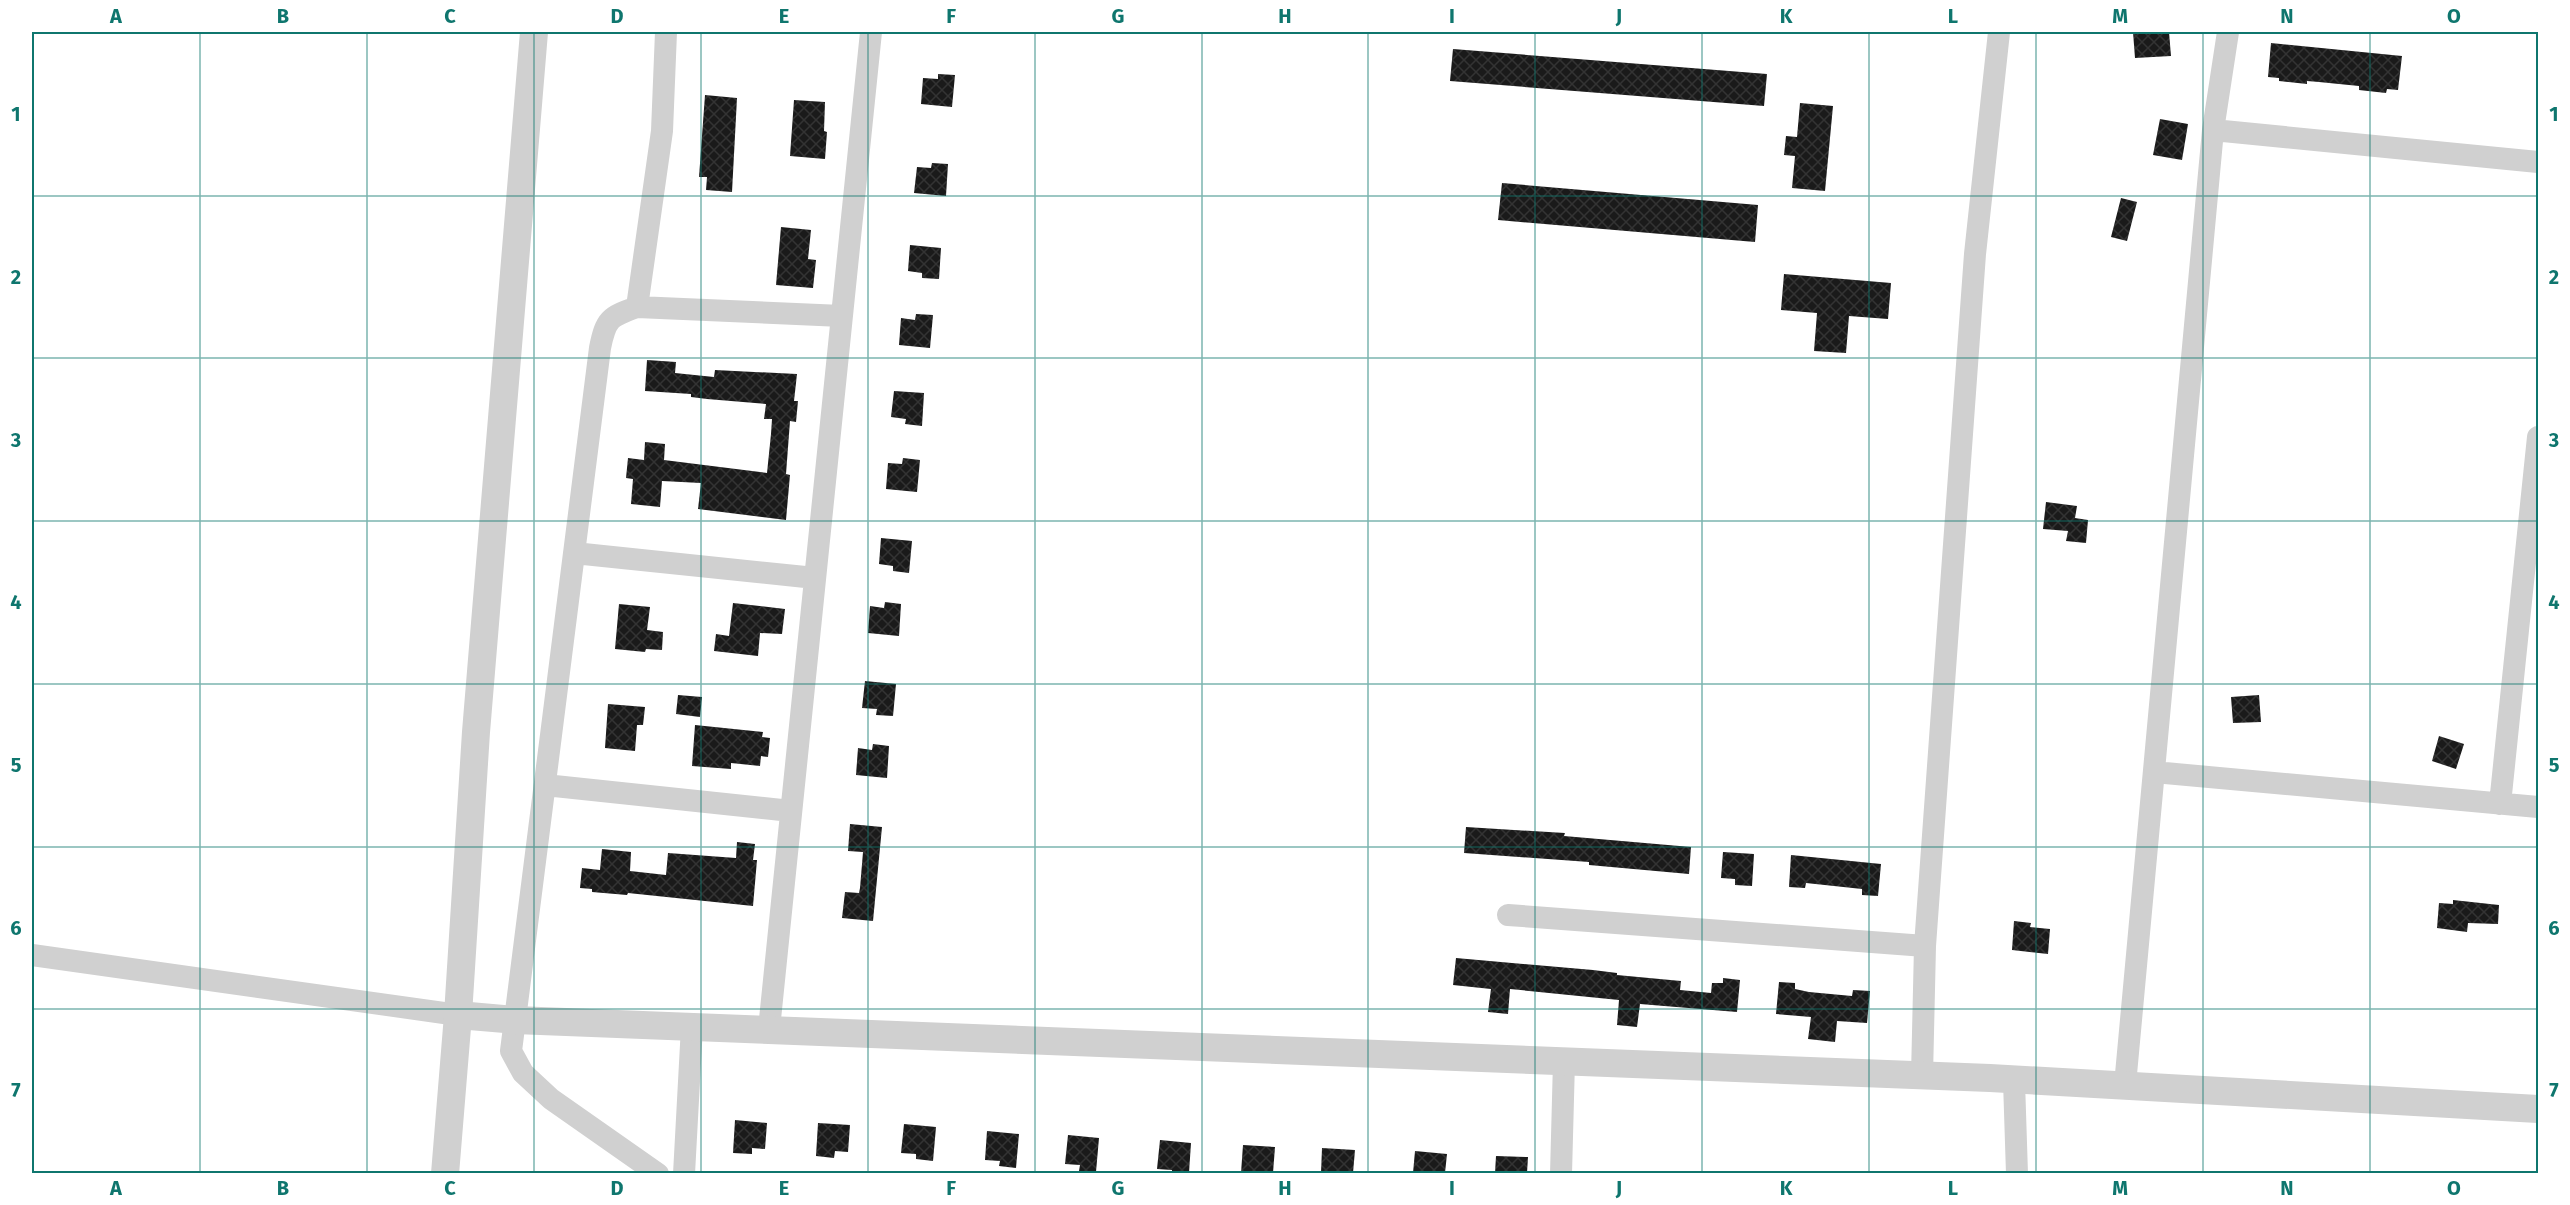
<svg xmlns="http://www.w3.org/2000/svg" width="2570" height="1205" font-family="'Fira Sans',sans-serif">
  <defs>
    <pattern id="building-cross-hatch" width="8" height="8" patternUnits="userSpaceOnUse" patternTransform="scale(1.5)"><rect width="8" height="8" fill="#1a1a1a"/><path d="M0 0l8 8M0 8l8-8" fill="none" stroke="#333"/></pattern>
  </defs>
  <rect width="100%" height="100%" fill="#fff"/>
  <path fill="url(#building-cross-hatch)" d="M2133,32H2169L2171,56L2135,58Z
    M2271,43L2402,56L2398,90L2387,89L2386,93L2359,90V86L2319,82L2307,81V84L2279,81V78L2268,77Z
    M1453,49L1767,74L1764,106L1450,81Z
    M938,74L955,75L952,107L921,104L923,78L938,79Z
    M705,95L737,98L732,192L706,190L707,177H699Z
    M794,100L825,102L824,131L827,132L825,159L790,156Z
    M1800,103L1833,106L1825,191L1792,188L1795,156L1784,155L1786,136L1797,137Z
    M2160,119L2188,124L2182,160L2153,155Z
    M932,163L948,164L946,196L914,193L917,167L931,168Z
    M1502,183L1758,205L1755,242L1498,220Z
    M2121,198L2137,202L2127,241L2111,237Z
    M781,227L811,230L808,259L816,260L813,288L776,285Z
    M910,245L941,248L939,279L922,278V273L908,271Z
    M1784,274L1891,283L1888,319L1849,316L1846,353L1814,351L1817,313L1781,310Z
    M916,314L933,315L930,348L899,345L901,318L915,320Z
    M647,360L676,362L675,373L714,377L715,370L797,374L794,401H798L796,422L790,421L786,474L790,475L786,520L698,509L701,483L662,481L660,507L631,504L633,479L626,478L628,458L644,460L645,442L665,444L664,460L767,473L771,434L772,419H764L766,404L707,399L691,397V394L645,391Z
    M894,391L924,393L922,426L905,424L906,419L891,417Z
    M903,458L920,460L917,492L886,489L888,463L902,464Z
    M2046,502L2077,506L2075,518L2088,520L2086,543L2066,541L2068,531L2043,529Z
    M881,538L912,541L909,573L893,571V566L879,564Z
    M885,602L901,604L899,636L868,633L870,606L884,608Z
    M733,603L785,609L782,634L760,633L758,656L714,651L716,634L729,636Z
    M619,604L650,607L647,630L663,632L662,650L646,649L645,652L615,649Z
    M865,681L896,684L893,716L876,715L877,709L862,708Z
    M678,695L702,697L700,717L676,714Z
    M2259,695L2261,722L2233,723L2231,697Z
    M608,704L645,707L643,725H637L635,751L605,748Z
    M695,725L763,732L762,737L770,738L768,757L761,756L760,766L731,763V769L692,766Z
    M2439,736L2464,744L2456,769L2432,761Z
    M873,744L889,746L887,778L856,775L858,748L872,750Z
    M850,824L882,827L873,921L842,918L845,892L859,893L860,888L863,852L848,851Z
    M1466,827L1565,833L1564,836L1691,847L1689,874L1589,865V862L1464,853Z
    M737,842L755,844L753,860H757L753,906L628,893L627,895L592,892V889L580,888L582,868L600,870L602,849L631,852L630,871L666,875L668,853L736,858Z
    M1723,852L1754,854L1752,886L1735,885V879L1721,878Z
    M1791,855L1881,864L1878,896L1862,895V889L1806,883L1805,888L1789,887Z
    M2453,900L2499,905L2498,924L2468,923L2467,932L2437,928L2439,903L2453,904Z
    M2014,921L2031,923L2030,927L2050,929L2048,954L2012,950Z
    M1456,958L1593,970L1617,973V975L1681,981L1680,990L1711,993L1712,983H1723V978L1740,980L1737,1012L1640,1004L1637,1027L1617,1025L1619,1000L1510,989L1508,1014L1488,1012L1491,989L1453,985Z
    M1779,982L1795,983V989L1809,992L1852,996L1853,990L1870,991L1867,1023L1837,1021L1835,1042L1808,1039L1811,1017L1776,1014Z
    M735,1120L767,1123L765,1149L752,1148V1154L733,1153Z
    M818,1123L850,1125L848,1152L835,1151L834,1158L816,1156Z
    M904,1124L936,1127L933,1161L916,1159V1154L901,1153Z
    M987,1131L1019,1134L1016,1168L999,1166L1000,1161L985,1160Z
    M1068,1135L1099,1138L1096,1172L1079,1171L1080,1165L1065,1164Z
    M1160,1140L1191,1143L1189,1173H1172V1170L1157,1169Z
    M1243,1145L1275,1147L1273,1173H1241Z
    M1322,1148L1355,1150L1353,1173H1321Z
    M1415,1151L1447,1154L1445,1173H1413Z
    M1496,1156L1528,1157L1527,1173H1495Z"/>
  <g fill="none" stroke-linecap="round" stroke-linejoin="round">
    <path stroke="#d0d0d0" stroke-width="22" d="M2213,130L2538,162
      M637,307L662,131L666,32
      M574,553L815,578
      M2154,772L2538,807
      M545,785L791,811
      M2500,804L2538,437
      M1508,915L1925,946
      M32,955L458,1015
      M769,1029L871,32
      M1922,1076L1925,946L1975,254L1999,32
      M2014,1081L2017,1174
      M2125,1085L2213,130L2228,32
      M658,1174L551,1099L523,1073L511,1051L600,348C606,318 610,317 637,307L842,316
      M684,1174L692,1026
      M1561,1174L1564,1061"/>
    <path stroke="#d0d0d0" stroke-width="28" d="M458,1015L515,1020L1990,1078L2538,1109
      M445,1174L458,1015L476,732L534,32"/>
  </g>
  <path fill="none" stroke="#0f766e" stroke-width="1.5" stroke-opacity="0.55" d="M200,32V1174M367,32V1174M534,32V1174M701,32V1174M868,32V1174M1035,32V1174M1202,32V1174M1368,32V1174M1535,32V1174M1702,32V1174M1869,32V1174M2036,32V1174M2203,32V1174M2370,32V1174M32,196H2538M32,358H2538M32,521H2538M32,684H2538M32,847H2538M32,1009H2538"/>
  <rect width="2570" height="1205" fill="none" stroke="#ffffff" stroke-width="66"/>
  <rect x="33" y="33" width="2504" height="1139" fill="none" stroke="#0f766e" stroke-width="2"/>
  <g font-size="20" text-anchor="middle" font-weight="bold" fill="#0f766e">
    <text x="116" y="23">A</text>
    <text x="283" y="23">B</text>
    <text x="450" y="23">C</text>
    <text x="617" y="23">D</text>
    <text x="784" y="23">E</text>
    <text x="951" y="23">F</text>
    <text x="1118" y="23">G</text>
    <text x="1285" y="23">H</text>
    <text x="1452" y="23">I</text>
    <text x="1619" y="23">J</text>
    <text x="1786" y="23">K</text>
    <text x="1953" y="23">L</text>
    <text x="2120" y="23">M</text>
    <text x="2287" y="23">N</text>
    <text x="2454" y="23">O</text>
    <text x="16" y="121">1</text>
    <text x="2554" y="121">1</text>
    <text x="16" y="284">2</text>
    <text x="2554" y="284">2</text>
    <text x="16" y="447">3</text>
    <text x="2554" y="447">3</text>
    <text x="16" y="609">4</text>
    <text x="2554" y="609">4</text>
    <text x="16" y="772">5</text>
    <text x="2554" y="772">5</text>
    <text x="16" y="935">6</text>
    <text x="2554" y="935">6</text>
    <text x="16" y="1097">7</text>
    <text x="2554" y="1097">7</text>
    <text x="116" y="1195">A</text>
    <text x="283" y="1195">B</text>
    <text x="450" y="1195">C</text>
    <text x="617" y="1195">D</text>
    <text x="784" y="1195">E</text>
    <text x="951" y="1195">F</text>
    <text x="1118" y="1195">G</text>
    <text x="1285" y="1195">H</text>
    <text x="1452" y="1195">I</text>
    <text x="1619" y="1195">J</text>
    <text x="1786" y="1195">K</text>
    <text x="1953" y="1195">L</text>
    <text x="2120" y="1195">M</text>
    <text x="2287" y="1195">N</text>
    <text x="2454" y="1195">O</text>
  </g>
</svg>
